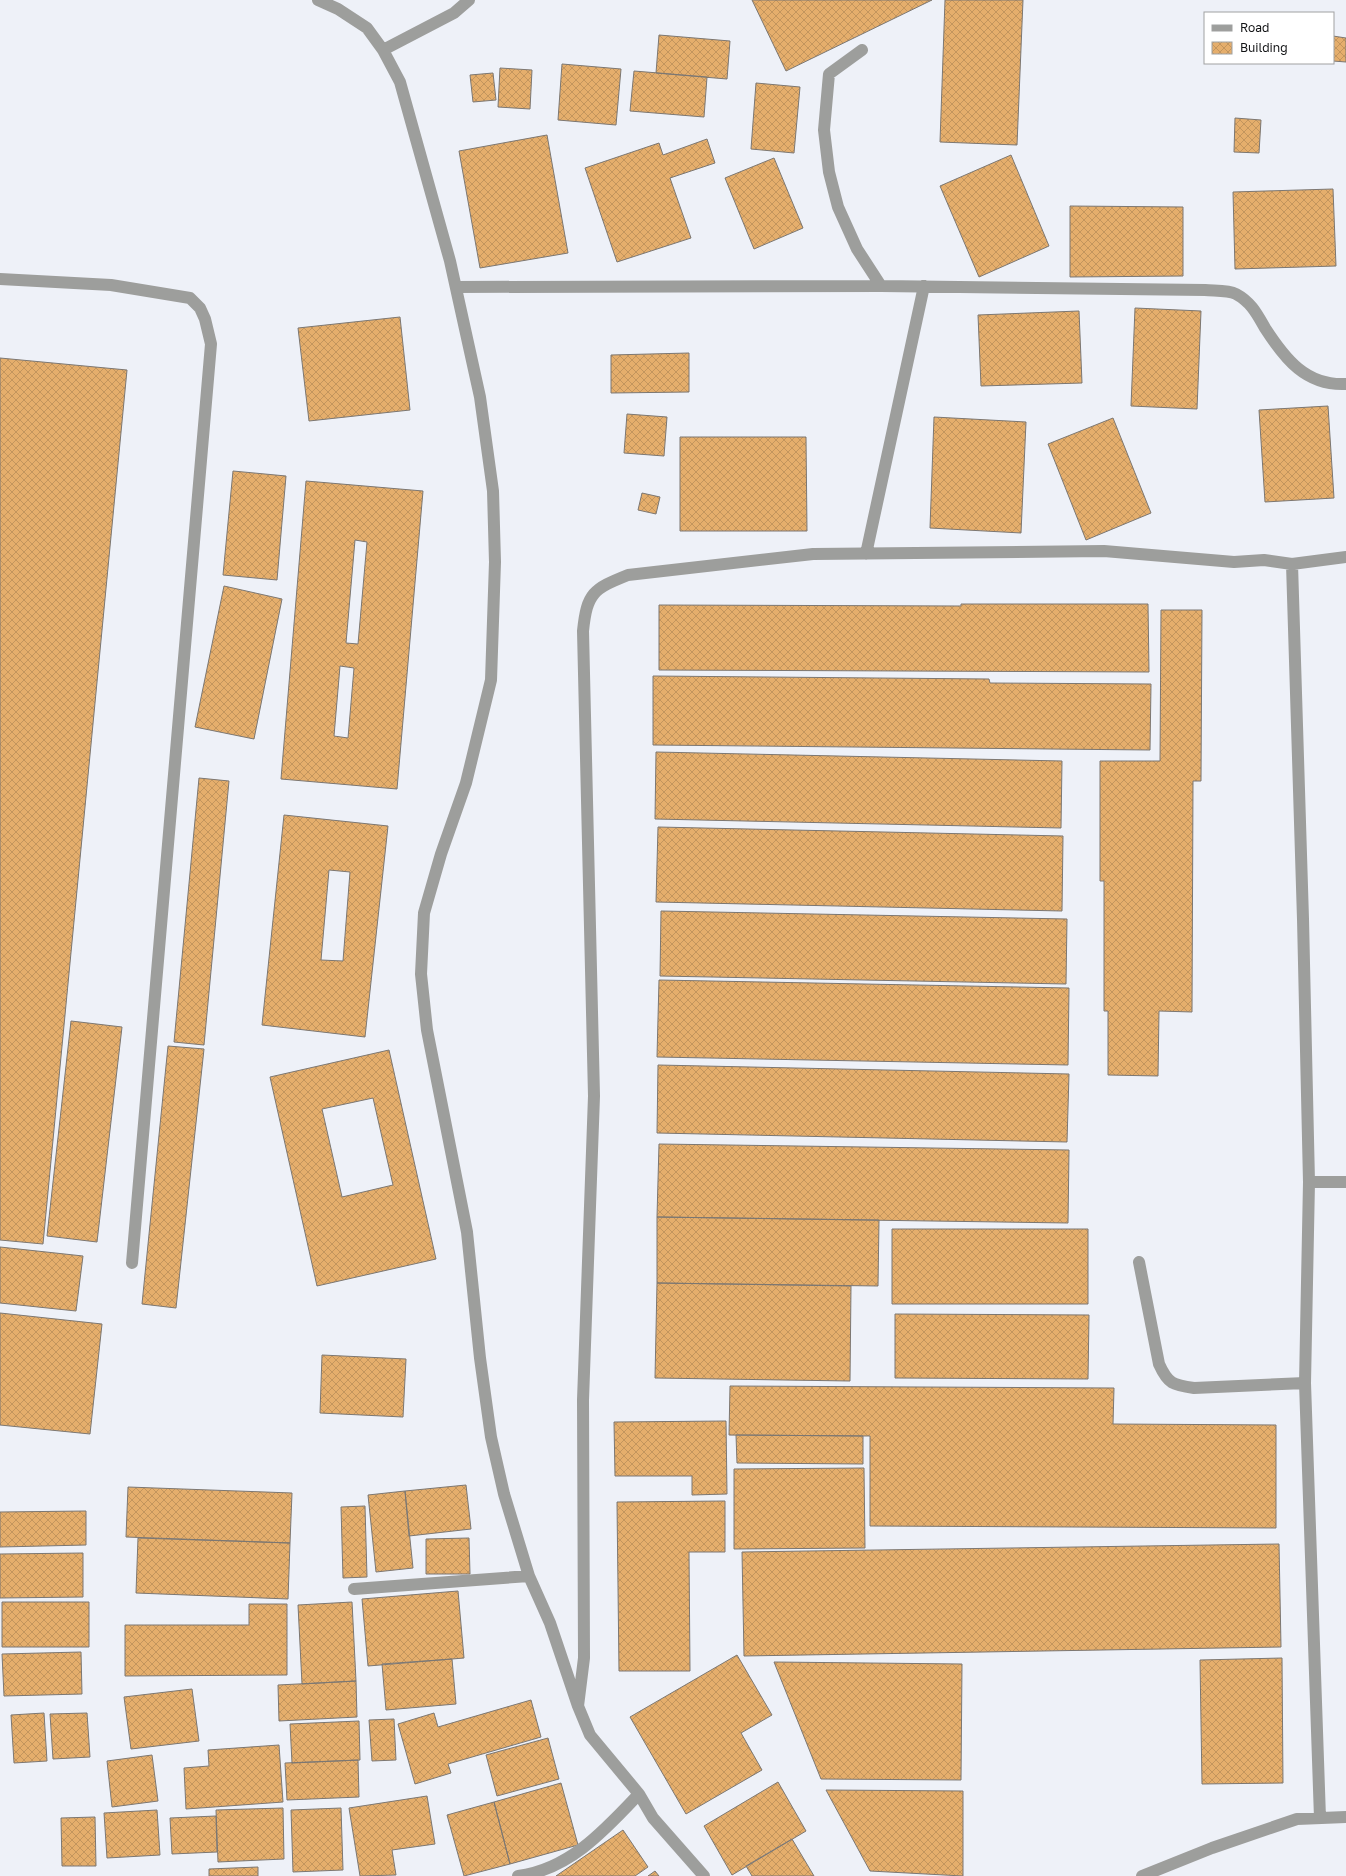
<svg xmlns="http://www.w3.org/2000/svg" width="1346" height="1876" font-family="'Golos Text',sans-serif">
  <defs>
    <pattern id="building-cross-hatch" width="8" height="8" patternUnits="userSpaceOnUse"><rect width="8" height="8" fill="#e5ae6c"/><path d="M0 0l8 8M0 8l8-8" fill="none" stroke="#c3955d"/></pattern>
  </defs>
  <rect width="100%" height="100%" fill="#eef1f8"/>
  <path fill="url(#building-cross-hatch)" stroke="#7c7772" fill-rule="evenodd" d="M752,0H932L786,71Z
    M945,0H1023L1017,145L940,142Z
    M659,35L730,41L727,79L656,73Z
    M1333,36L1346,38V62L1333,61Z
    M562,64L621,69L616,125L558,120Z
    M500,68L532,70L530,109L498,107Z
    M634,71L707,77L704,117L630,111Z
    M493,73L496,100L473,102L470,75Z
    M756,83L800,87L794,153L751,149Z
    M1235,118L1261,120L1259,153L1234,152Z
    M547,135L568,253L480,268L459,151Z
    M707,139L715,163L670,178L691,238L617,262L585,168L659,143L663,155Z
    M1011,155L1049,246L979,277L940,186Z
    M774,158L803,228L754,249L725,178Z
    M1333,189L1336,266L1235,269L1233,192Z
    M1070,206L1183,207V276L1070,277Z
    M1135,308L1201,311L1197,409L1131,406Z
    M1079,311L1082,383L981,386L978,315Z
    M400,317L410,410L309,421L298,328Z
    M689,353V392L611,393V355Z
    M0,358L127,370L43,1244L0,1240Z
    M1328,406L1334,498L1265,502L1259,410Z
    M627,414L667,417L664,456L624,453Z
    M934,417L1026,422L1021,533L930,528Z
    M1113,418L1151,513L1086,540L1048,444Z
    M680,437H806L807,531H680Z
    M233,471L286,476L277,580L223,575Z
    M306,481L423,491L397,789L281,779ZM355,540L367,542L358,644L346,643ZM340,666L354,668L348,738L334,736Z
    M642,493L660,497L656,514L638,510Z
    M224,586L282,599L254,739L195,727Z
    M961,604H1148L1149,672L659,670V605L961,606Z
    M1161,610H1202L1201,781H1193L1192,1012L1159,1011L1158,1076L1108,1075V1011H1104V881H1100V761H1160Z
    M653,676L989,679L990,683L1151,684L1150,750L653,745Z
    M656,752L1062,761L1061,828L655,819Z
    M199,778L229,781L204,1045L174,1042Z
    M284,815L388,826L365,1037L262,1025ZM329,870L350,872L343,961L321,960Z
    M658,827L1063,836L1062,911L656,902Z
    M661,911L1067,919L1066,984L660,976Z
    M659,980L1069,988L1068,1065L657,1057Z
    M71,1021L122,1027L97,1242L47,1236Z
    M168,1046L204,1049L176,1308L142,1304Z
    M389,1050L436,1259L317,1286L270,1077ZM373,1098L393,1185L342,1197L322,1109Z
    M658,1065L1069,1074L1067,1142L657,1133Z
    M659,1144L1069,1150L1068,1223L657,1217Z
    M657,1217L879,1220L878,1286L657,1283Z
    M892,1229H1088V1304H892Z
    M0,1247L83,1256L76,1311L0,1303Z
    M657,1283L851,1286L850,1381L655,1378Z
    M0,1313L102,1324L90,1434L0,1425Z
    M895,1314L1089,1315L1088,1379L895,1378Z
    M322,1355L406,1359L403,1417L320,1413Z
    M730,1386L1114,1388L1113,1424L1276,1425V1528L870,1526V1436L729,1435Z
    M726,1421L727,1494L692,1495V1476H615L614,1422Z
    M736,1435L863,1436V1464L737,1463Z
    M864,1468L865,1548L734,1549V1469Z
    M466,1485L471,1529L409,1536L405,1491Z
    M128,1487L292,1493L290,1543L126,1537Z
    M405,1491L413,1568L376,1572L368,1495Z
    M725,1501V1552H689L690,1671H619L617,1502Z
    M365,1506L367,1577L343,1578L341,1507Z
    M86,1511V1545L0,1547V1512Z
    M138,1538L290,1543L288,1599L136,1593Z
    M469,1538L470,1574H426V1539Z
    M1279,1544L1281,1647L744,1656L742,1552Z
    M83,1553V1597L0,1598V1554Z
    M458,1591L464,1658L368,1666L362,1599Z
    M2,1602H89V1647H2Z
    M352,1602L356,1681L302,1684L298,1605Z
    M249,1604H287V1675L125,1676V1625H249Z
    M81,1652L82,1694L4,1696L2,1654Z
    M737,1655L772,1715L741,1733L762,1770L686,1814L630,1717Z
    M1282,1658L1283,1783L1202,1784L1200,1660Z
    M452,1659L456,1704L386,1710L382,1664Z
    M774,1662L962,1664L961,1780L821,1779Z
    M356,1681L357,1717L279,1721L278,1685Z
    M192,1689L199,1741L131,1749L124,1697Z
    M531,1700L541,1737L448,1764L451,1773L415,1784L398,1724L434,1713L438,1727Z
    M44,1713L47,1761L14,1763L11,1715Z
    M87,1713L90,1757L53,1759L50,1714Z
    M394,1719L396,1760L372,1761L369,1720Z
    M359,1721L360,1760L292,1763L290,1724Z
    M548,1738L559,1779L497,1796L486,1755Z
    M279,1745L283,1802L186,1809L184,1768L209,1766L208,1750Z
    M152,1755L158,1801L112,1807L107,1761Z
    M358,1760L359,1797L287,1800L285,1763Z
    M778,1782L806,1831L732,1875L704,1826Z
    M561,1783L578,1845L510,1864L494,1802Z
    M826,1790L963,1791V1876L870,1871Z
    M427,1796L435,1844L392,1850L396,1875L360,1876L349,1808Z
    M494,1802L510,1864L464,1876L447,1815Z
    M283,1808L284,1859L218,1862L216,1810Z
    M341,1808L343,1870L293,1872L291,1810Z
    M157,1810L160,1855L107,1858L104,1813Z
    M216,1816L217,1852L172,1854L170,1818Z
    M95,1817L96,1866H62L61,1818Z
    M623,1830L648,1867L635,1876H556Z
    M792,1839L814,1876H752L746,1866Z
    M258,1867V1876H209V1869Z
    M655,1871L659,1876H648Z"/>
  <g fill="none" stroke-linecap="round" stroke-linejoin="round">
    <path stroke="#9d9e9c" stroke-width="12" d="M318,0L338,9L367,28L383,50L400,82L450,261L480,397L493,491L495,562L491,680L466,783L441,854L424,913L421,974L427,1030L467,1232L480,1358L491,1437L504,1494L529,1576L550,1623L578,1706L590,1735L639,1794L653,1818L704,1876
      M383,50L454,13L469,0
      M862,50L829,74L824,130L829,172L838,207L857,249L881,286
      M0,279L111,285L190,298L200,308L205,319L211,344L132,1263
      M456,287L881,286L1205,290C1214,291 1228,290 1236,294C1251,302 1257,314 1265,328C1285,359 1306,386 1346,384
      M866,554L924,286
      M1292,564L1346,557
      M1309,1182H1346
      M1139,1262L1159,1364C1168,1384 1173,1385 1194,1388L1305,1383
      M354,1589L529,1576
      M578,1706L584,1658L583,1400L594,1096L583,631C587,593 593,589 628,575L813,554L1104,551L1234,562L1264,560L1292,564L1303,919L1309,1182L1305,1383L1320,1818
      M518,1876C569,1870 605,1830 639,1794
      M1142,1876L1212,1848L1297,1819L1346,1817"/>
  </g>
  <rect x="1204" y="12" width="130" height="52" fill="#ffffff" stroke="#a0a1a1"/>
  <rect x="1212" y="25" width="20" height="6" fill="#9d9e9c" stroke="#a0a1a1"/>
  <text x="1240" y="32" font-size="12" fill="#121315">Road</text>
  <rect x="1212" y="42" width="20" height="12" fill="url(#building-cross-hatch)" stroke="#a0a1a1"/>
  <text x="1240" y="52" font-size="12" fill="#121315">Building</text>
</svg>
